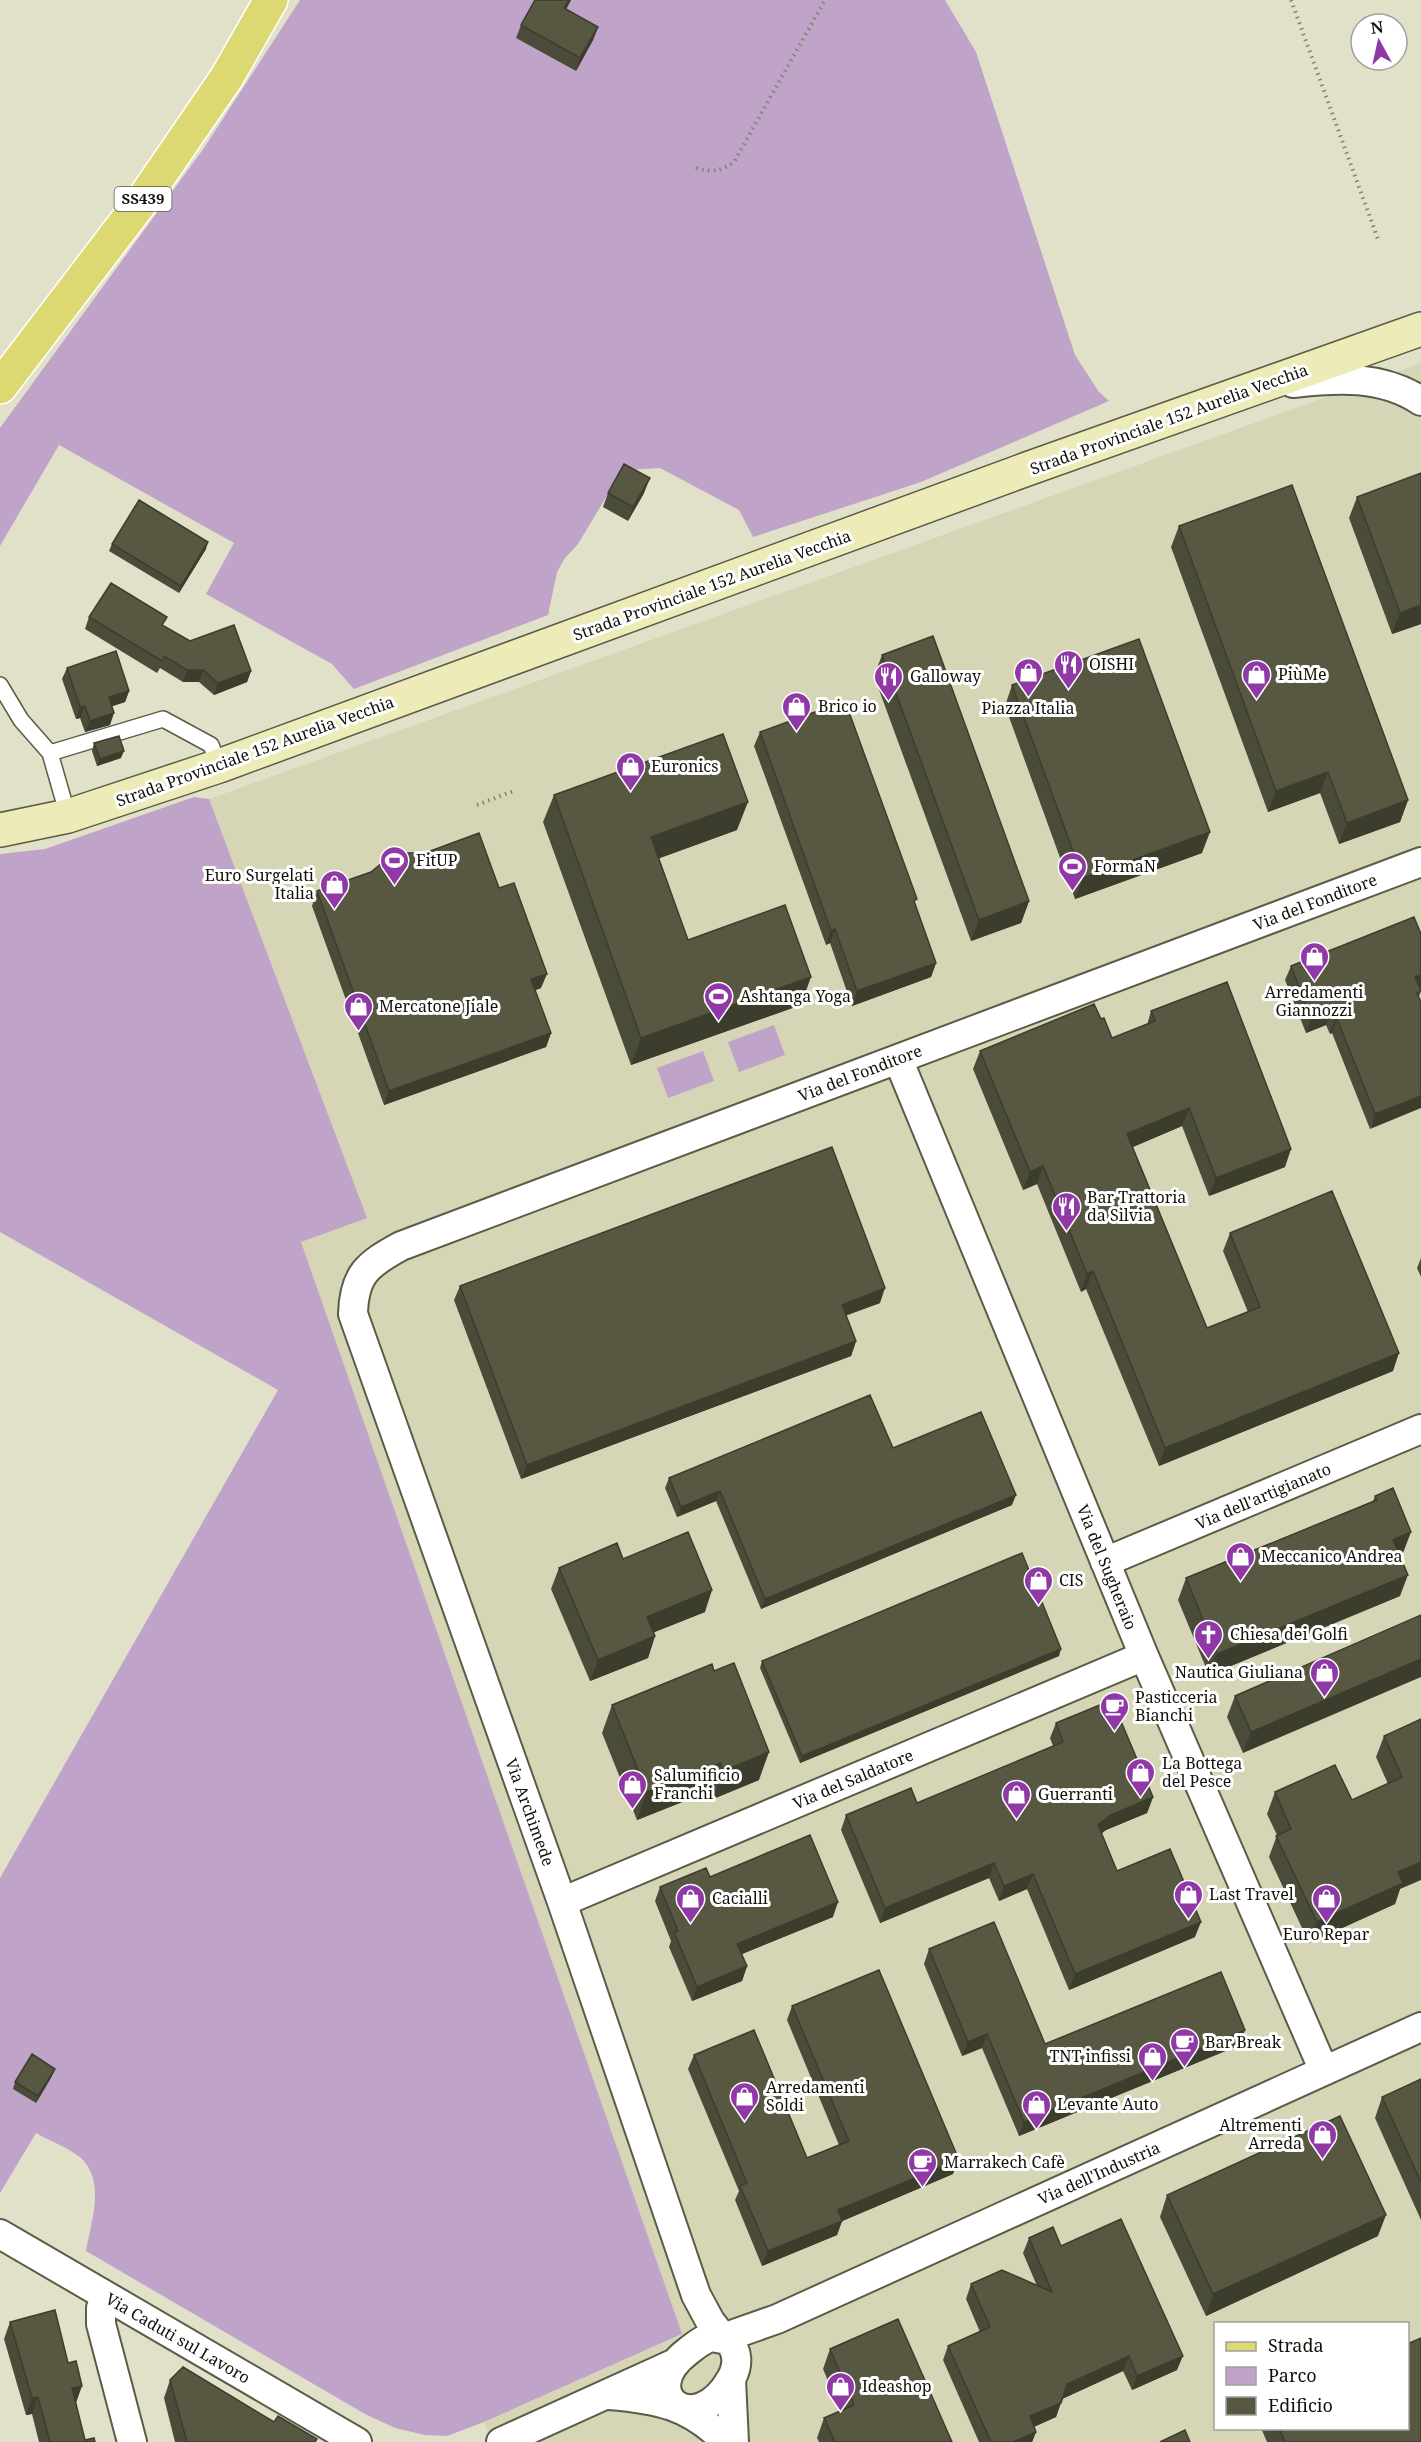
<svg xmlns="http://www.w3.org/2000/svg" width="1421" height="2442" font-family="'Noto Serif',serif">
  <rect width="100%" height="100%" fill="#e1e1c9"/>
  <path fill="#d6d6b7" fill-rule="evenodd" d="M1421,363V2442H491L484,2422L681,2335L300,1242L366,1217L209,799ZM1216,2324H1408V2428H1216Z"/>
  <path fill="#c0a3c8" d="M300,0H945L976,52L1075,355L1099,392L1109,401L921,482L753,537L739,510L660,468L627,470L620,474L578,544L565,558L557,572L548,615L354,689L332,664L206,594L234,543L59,445L0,546V428L204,148Z
    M194,797L209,799L367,1218L301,1242L682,2334L484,2422L447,2436L425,2435L395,2428L365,2414L86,2251C91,2221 106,2182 81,2158C69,2148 50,2141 36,2133L0,2193V1878L278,1390L0,1232V854L45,849Z
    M774,1025L785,1055L739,1072L728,1042Z
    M703,1051L714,1081L668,1098L657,1068Z"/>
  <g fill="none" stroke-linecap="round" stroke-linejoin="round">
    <defs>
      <path id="lane" d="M0,685L21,720L50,753L68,816
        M50,753L163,719L211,745L219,766"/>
      <path id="street" d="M1293,383C1337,378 1382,375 1421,401
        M1421,862L401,1246C368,1264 354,1274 353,1314L562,1902L696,2295L710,2321L723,2338L777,2319L1421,2027
        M898,1059L1144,1656L1324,2071
        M1105,1562L1421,1429
        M562,1902L1144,1656
        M0,2234L357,2442
        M106,2296L101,2308V2324L132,2442
        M711,2337L728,2340C738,2351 739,2365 731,2379C695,2442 634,2393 687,2352C695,2346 701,2340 711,2337Z
        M731,2380L734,2442
        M609,2395C658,2399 690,2405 726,2442
        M501,2442L673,2364"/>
      <path id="secondary" d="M0,830L68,816L219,766L1027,469L1421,329"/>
      <path id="primary" d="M0,387L144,198L227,77L271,0"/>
    </defs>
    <use href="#lane" stroke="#5b5b47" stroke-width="18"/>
    <use href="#street" stroke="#5b5b47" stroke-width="32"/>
    <use href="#secondary" stroke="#5b5b47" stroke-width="36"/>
    <use href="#primary" stroke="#fff" stroke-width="36"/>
    <path stroke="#838372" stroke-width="4" stroke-dasharray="1.5 4.5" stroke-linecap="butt" d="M1291,0L1379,242
      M696,168C712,173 721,171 734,162L825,0
      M477,805L516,790"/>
    <use href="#lane" stroke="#fff" stroke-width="15"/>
    <use href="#street" stroke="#fff" stroke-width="28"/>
    <use href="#secondary" stroke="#edecb8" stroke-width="33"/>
    <use href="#primary" stroke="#dcd972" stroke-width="33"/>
  </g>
  <path fill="#4b4b39" d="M535,0H571L566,9L598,27L593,40L576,71L516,38L521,25Z
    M608,493H644L628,521L603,507Z
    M1357,497L1421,624L1392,634L1349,518Z
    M1179,526L1408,800L1400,822L1339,844L1320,793L1268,812L1171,547Z
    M112,544L206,549L179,593L109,551Z
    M89,617L163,626L190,641L251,671L247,682L214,695L199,682H183L160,668L157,673L85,629Z
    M882,655L1029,901L1021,923L971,941L874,676Z
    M67,668L129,691L125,702L112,706L110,725L85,732L80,718L76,719L62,679Z
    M1012,685L1202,853L1075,899L1005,706Z
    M760,732L915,905L936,963L931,977L852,1006L830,943L826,945L754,746Z
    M94,743L121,758L97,766L92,751Z
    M554,795L737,830L659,858L688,940L801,1005L631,1065L543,822Z
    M371,872L499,888L541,988L535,990L551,1033L546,1047L384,1105L312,906L317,891Z
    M1291,966L1420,988L1421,991L1370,1129L1332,1033L1330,1034L1326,1025L1306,1033L1285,980Z
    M1151,1011L1285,1167L1209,1196L1182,1126L1133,1147L1207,1328L1248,1312L1223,1251L1230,1233L1393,1371L1159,1466L1086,1289L1081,1292L1037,1184L1023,1190L973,1069L980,1051L1101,1019L1112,1038L1147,1025Z
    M1421,1258V1277L1417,1268Z
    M460,1286L880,1303L846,1315L856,1341L851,1356L521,1479L454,1300Z
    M893,1448L1012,1505L761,1609L716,1501L677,1517L665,1488L669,1478Z
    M1375,1496L1403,1553L1400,1555V1596L1209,1675L1178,1600L1186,1578L1373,1501Z
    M623,1559L705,1612L654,1632L655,1636L648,1658L590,1681L551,1589L559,1568Z
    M1421,1615L1243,1753L1227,1717L1235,1696Z
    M1059,1656L800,1763L760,1668L762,1661Z
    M612,1705L759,1780L713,1799L710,1791L637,1820L602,1733Z
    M1421,1719L1400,1889L1395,1904L1309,1943L1269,1857L1277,1835L1267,1814L1275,1792L1352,1800L1388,1784L1376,1757L1384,1736Z
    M1056,1723L1153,1797L1147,1813L1106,1830L1102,1833L1117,1871L1195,1937L1069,1990L1027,1889L999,1901L989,1878L880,1923L841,1830L846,1815L917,1803L1053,1746L1050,1738Z
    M710,1877L833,1917L742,1954L747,1966L742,1981L692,2001L669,1947L671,1941L655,1901L660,1887Z
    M929,1949L1045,2044L1240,2045L1019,2136L982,2048L962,2056L924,1964Z
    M792,2006L953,2174L842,2221L837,2235L762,2266L735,2200L739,2191L688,2069L694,2055L807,2158L839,2145L787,2020Z
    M52,2076L36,2103L13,2089L15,2082Z
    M1421,2079V2220L1375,2118L1382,2097Z
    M1167,2195L1378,2236L1206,2316L1160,2217Z
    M1029,2238L1061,2246L1177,2370L1132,2390L1123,2371L1062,2399L1056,2417L1034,2427L1036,2432L1032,2442H979L943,2360L948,2346L980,2332L966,2299L971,2284L1037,2286L1023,2253Z
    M10,2322L76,2403L85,2440L95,2442H39L32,2414L26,2415L4,2339Z
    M830,2349L952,2442H819L817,2438L824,2418L841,2411L823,2369Z
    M170,2380L274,2422L316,2442H175L164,2398Z
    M1261,2428H1407L1421,2442H1267Z"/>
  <path fill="#3d3d2e" d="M569,0H571L560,21L564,8Z
    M598,27L593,40L576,71L580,58Z
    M650,478L644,493L628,521L633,507Z
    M208,542L206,549L179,593L181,586Z
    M1421,605V624L1392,634L1400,613Z
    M187,670H203L199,682H183Z
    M251,671L247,682L214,695L218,683Z
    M129,691L125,702L104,709L109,697Z
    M85,706L80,718L76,719L80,707Z
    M114,713L110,725L85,732L90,721Z
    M124,751L121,758L97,766L100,759Z
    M1328,772L1320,793L1268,812L1276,791Z
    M1408,800L1400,822L1339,844L1347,823Z
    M748,802L737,830L641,865L651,837Z
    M1210,832L1202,853L1075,899L1083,878Z
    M1029,901L1021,923L971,941L979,920Z
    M835,929L830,943L826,945L831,931Z
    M936,963L931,977L852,1006L857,991Z
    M547,974L541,988L526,994L531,979Z
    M1421,975V988L1410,992L1415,977Z
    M811,977L801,1005L631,1065L641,1038Z
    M1331,1011L1326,1025L1306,1033L1311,1018Z
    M1335,1019H1337L1332,1033L1330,1034Z
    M551,1033L546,1047L384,1105L389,1091Z
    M1421,1096V1108L1370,1129L1375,1114Z
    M1189,1108L1182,1126L1121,1152L1127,1134Z
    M1291,1149L1285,1167L1209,1196L1216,1178Z
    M1043,1166L1037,1184L1023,1190L1030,1172Z
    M1093,1271L1086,1289L1081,1292L1087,1274Z
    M885,1288L880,1303L837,1319L842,1305Z
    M856,1341L851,1356L521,1479L527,1465Z
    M1399,1353L1393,1371L1159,1466L1165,1448Z
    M720,1491L716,1501L677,1517L681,1507Z
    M1016,1495L1012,1505L761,1609L765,1599Z
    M1411,1532L1403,1553L1386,1561L1393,1540Z
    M1408,1575L1400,1596L1209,1675L1217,1654Z
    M712,1590L705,1612L640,1638L647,1617Z
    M655,1636L648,1658L590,1681L598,1660Z
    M1061,1649L1059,1656L800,1763L802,1756Z
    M1421,1659V1677L1243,1753L1251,1732Z
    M769,1752L759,1780L713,1799L723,1771Z
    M720,1763L710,1791L637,1820L647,1792Z
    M1153,1797L1147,1813L1106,1830L1093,1840L1098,1825L1111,1815Z
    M1421,1862V1880L1400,1889L1395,1904L1309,1943L1317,1922L1398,1872Z
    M994,1863L989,1878L880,1923L885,1908Z
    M1033,1874L1027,1889L999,1901L1004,1886Z
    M838,1902L833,1917L732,1958L737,1944Z
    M1201,1922L1195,1937L1069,1990L1075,1974Z
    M747,1966L742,1981L692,2001L697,1987Z
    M1245,2030L1240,2045L1019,2136L1024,2122Z
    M987,2034L982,2048L962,2056L968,2042Z
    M55,2069L52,2076L36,2103L38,2096Z
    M959,2160L953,2174L833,2225L838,2210Z
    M1386,2215L1378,2236L1206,2316L1213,2294Z
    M842,2221L837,2235L762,2266L768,2251Z
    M1129,2356L1123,2371L1062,2399L1067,2384Z
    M1183,2356L1177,2370L1132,2390L1137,2376Z
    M82,2386L76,2403L72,2388Z
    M38,2397L32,2414L26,2415L32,2398Z
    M1061,2403L1056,2417L1024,2431L1030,2416Z
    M1036,2432L1032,2442H1013Z"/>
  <path fill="#575742" stroke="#3d3d2e" stroke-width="1.5" d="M535,0H569L564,8L598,27L580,58L521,25Z
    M624,464L650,478L633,507L608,493Z
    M1421,473V605L1400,613L1357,497Z
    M1292,485L1408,800L1347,823L1328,772L1276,791L1179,526Z
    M139,500L208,542L181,586L112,544Z
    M111,583L167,617L162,625L190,641L234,625L251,671L218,683L203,670H187L164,656L162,661L89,617Z
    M933,636L1029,901L979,920L882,655Z
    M1139,639L1210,832L1083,878L1012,685Z
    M116,651L129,691L109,697L114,713L90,721L85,706L80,707L67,668Z
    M845,701L917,899L914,901L936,963L857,991L835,929L831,931L760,732Z
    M723,734L748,802L651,837L688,940L785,905L811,977L641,1038L554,795Z
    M119,736L124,751L100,759L94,743Z
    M479,833L499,888L514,883L547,974L531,979L551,1033L389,1091L317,891L371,872L394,853H425Z
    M1414,917L1421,934V975L1415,977L1421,991L1417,993L1421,1002V1096L1375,1114L1337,1019H1335L1331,1011L1311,1018L1291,966Z
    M1227,982L1291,1149L1216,1178L1189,1108L1127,1134L1207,1328L1260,1307L1230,1233L1332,1191L1399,1353L1165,1448L1093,1271L1087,1274L1043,1166L1030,1172L980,1051L1094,1004L1101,1019L1104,1018L1112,1038L1155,1021L1151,1011Z
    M832,1147L885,1288L842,1305L856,1341L527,1465L460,1286Z
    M870,1395L893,1448L981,1412L1016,1495L765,1599L720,1491L681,1507L669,1478Z
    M1393,1488L1411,1532L1393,1540L1408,1575L1217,1654L1186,1578L1377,1500L1375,1496Z
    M688,1532L712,1590L647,1617L655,1636L598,1660L559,1568L617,1543L623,1559Z
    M1022,1553L1061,1649L802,1756L762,1661Z
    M1421,1615V1659L1251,1732L1235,1696Z
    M734,1663L769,1752L723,1771L720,1763L647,1792L612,1705L712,1664L714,1671Z
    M1112,1700L1153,1797L1111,1815L1098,1825L1117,1871L1170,1849L1201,1922L1075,1974L1033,1874L1004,1886L994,1863L885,1908L846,1815L911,1788L917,1803L1063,1742L1056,1723Z
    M1421,1719V1862L1398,1872L1403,1883L1317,1922L1276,1836L1291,1829L1275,1792L1335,1765L1352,1800L1402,1777L1384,1736Z
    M810,1835L838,1902L737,1944L747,1966L697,1987L674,1932L678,1931L660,1887L706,1868L710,1877Z
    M994,1922L1045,2044L1221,1972L1245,2030L1024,2122L987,2034L968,2042L929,1949Z
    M879,1970L959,2160L838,2210L842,2221L768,2251L740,2186L747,2183L694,2055L754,2030L807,2158L849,2141L792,2006Z
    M32,2054L55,2069L38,2096L15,2082Z
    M1421,2079V2182L1382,2097Z
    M1340,2116L1386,2215L1213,2294L1167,2195Z
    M1121,2219L1183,2356L1137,2376L1129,2356L1067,2384L1061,2403L1030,2416L1036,2432L1013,2442H991L948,2346L990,2327L971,2284L1002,2270L1052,2292L1029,2238L1053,2227L1061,2246Z
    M55,2310L68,2363L76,2361L82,2386L72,2388L85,2440L94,2438L95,2442H50L38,2397L32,2398L10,2322Z
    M898,2319L952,2442H835L824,2418L854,2405L830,2349Z
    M1421,2338V2442H1285L1279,2428H1407V2344Z
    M183,2367L274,2422L278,2416L317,2439L315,2442H187L170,2380Z
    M1185,2430L1190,2442H1160Z"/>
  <defs>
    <symbol id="restaurant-pin" viewBox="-11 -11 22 30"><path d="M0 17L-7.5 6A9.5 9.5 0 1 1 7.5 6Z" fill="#9039a6" stroke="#fff"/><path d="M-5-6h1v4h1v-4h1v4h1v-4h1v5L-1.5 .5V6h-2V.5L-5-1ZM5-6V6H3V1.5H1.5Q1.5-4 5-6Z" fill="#fff"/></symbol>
    <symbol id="shop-pin" viewBox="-11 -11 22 30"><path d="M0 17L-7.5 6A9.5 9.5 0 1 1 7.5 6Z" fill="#9039a6" stroke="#fff"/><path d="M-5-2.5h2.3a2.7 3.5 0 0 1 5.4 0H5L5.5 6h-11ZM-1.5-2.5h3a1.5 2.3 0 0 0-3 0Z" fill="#fff"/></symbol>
    <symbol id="stadium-pin" viewBox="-11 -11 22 30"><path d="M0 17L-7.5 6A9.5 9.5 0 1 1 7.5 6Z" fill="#9039a6" stroke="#fff"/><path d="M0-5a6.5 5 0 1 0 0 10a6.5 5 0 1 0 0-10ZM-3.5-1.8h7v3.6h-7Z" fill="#fff"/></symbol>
    <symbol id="church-pin" viewBox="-11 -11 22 30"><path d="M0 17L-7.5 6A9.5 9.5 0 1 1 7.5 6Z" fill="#9039a6" stroke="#fff"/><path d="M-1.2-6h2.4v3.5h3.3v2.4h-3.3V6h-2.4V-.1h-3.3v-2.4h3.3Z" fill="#fff"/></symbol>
    <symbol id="cafe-pin" viewBox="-11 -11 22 30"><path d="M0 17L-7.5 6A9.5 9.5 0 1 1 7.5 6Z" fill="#9039a6" stroke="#fff"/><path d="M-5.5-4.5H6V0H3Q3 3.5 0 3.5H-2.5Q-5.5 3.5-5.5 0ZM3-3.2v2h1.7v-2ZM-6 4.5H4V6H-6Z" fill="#fff"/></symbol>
  </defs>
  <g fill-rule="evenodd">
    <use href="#restaurant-pin" x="1052" y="648" width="33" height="45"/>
    <use href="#shop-pin" x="1012" y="656" width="33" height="45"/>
    <use href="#shop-pin" x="1240" y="658" width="33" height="45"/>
    <use href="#restaurant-pin" x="872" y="660" width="33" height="45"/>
    <use href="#shop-pin" x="780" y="690" width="33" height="45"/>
    <use href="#shop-pin" x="614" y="750" width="33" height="45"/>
    <use href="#stadium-pin" x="378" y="844" width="33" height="45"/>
    <use href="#stadium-pin" x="1056" y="850" width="33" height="45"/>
    <use href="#shop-pin" x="318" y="868" width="33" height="45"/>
    <use href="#shop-pin" x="1298" y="940" width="33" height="45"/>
    <use href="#stadium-pin" x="702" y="980" width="33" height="45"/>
    <use href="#shop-pin" x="342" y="990" width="33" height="45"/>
    <use href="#restaurant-pin" x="1050" y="1190" width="33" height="45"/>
    <use href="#shop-pin" x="1224" y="1540" width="33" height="45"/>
    <use href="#shop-pin" x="1022" y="1564" width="33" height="45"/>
    <use href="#church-pin" x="1192" y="1618" width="33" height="45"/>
    <use href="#shop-pin" x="1308" y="1656" width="33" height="45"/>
    <use href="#cafe-pin" x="1098" y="1690" width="33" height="45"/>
    <use href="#shop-pin" x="1124" y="1756" width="33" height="45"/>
    <use href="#shop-pin" x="616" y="1768" width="33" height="45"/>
    <use href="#shop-pin" x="1000" y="1778" width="33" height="45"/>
    <use href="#shop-pin" x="1172" y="1878" width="33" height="45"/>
    <use href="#shop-pin" x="674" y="1882" width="33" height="45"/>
    <use href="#shop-pin" x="1310" y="1882" width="33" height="45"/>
    <use href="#cafe-pin" x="1168" y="2026" width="33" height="45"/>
    <use href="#shop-pin" x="1136" y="2040" width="33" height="45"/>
    <use href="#shop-pin" x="728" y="2080" width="33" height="45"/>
    <use href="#shop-pin" x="1020" y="2088" width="33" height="45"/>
    <use href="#shop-pin" x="1306" y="2118" width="33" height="45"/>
    <use href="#cafe-pin" x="906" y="2146" width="33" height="45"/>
    <use href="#shop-pin" x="824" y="2370" width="33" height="45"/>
  </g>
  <g text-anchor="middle" stroke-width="6" stroke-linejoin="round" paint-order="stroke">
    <rect fill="#fff" stroke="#585853" stroke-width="1.5" x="114.5" y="187" width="57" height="24" rx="4.5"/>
    <g font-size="15" font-weight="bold" fill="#111109">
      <text x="143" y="204">SS439</text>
    </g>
    <g font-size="16" fill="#111109" stroke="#fff">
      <text transform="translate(1169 419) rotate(-20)" y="6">Strada Provinciale 152 Aurelia Vecchia</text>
      <text transform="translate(712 585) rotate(-20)" y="6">Strada Provinciale 152 Aurelia Vecchia</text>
      <text transform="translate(255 751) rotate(-20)" y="6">Strada Provinciale 152 Aurelia Vecchia</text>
      <text transform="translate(1315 902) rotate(-21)" y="6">Via del Fonditore</text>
      <text transform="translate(860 1073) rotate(-21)" y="6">Via del Fonditore</text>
      <text transform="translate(1263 1496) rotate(-23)" y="6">Via dell'artigianato</text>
      <text transform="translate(1107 1567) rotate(68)" y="6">Via del Sugheraio</text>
      <text transform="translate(853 1779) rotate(-23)" y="6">Via del Saldatore</text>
      <text transform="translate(530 1812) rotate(70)" y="6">Via Archimede</text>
      <text transform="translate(1099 2173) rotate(-24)" y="6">Via dell'Industria</text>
      <text transform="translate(178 2338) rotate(30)" y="6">Via Caduti sul Lavoro</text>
    </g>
    <g font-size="16" fill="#111109" stroke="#fff" text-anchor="start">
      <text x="1089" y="670">OISHI</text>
      <text x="1278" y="680">PiùMe</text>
      <text x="910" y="682">Galloway</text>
      <text x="818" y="712">Brico io</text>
      <text x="1028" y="714" text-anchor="middle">Piazza Italia</text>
      <text x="651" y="772">Euronics</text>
      <text x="416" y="866">FitUP</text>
      <text x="1094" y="872">FormaN</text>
      <text x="314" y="881" text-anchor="end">Euro Surgelati<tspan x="314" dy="18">Italia</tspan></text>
      <text x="1314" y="998" text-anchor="middle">Arredamenti<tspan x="1314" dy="18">Giannozzi</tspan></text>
      <text x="740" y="1002">Ashtanga Yoga</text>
      <text x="379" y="1012">Mercatone Jiale</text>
      <text x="1087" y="1203">Bar Trattoria<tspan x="1087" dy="18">da Silvia</tspan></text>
      <text x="1261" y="1562">Meccanico Andrea</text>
      <text x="1059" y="1586">CIS</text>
      <text x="1230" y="1640">Chiesa dei Golfi</text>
      <text x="1303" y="1678" text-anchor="end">Nautica Giuliana</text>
      <text x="1135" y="1703">Pasticceria<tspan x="1135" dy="18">Bianchi</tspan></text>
      <text x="1162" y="1769">La Bottega<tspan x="1162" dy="18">del Pesce</tspan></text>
      <text x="654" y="1781">Salumificio<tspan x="654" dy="18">Franchi</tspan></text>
      <text x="1038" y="1800">Guerranti</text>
      <text x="1209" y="1900">Last Travel</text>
      <text x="712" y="1904">Cacialli</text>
      <text x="1326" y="1940" text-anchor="middle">Euro Repar</text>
      <text x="1205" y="2048">Bar Break</text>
      <text x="1131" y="2062" text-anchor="end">TNT infissi</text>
      <text x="766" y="2093">Arredamenti<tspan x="766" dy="18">Soldi</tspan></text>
      <text x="1057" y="2110">Levante Auto</text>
      <text x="1302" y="2131" text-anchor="end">Altrementi<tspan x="1302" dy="18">Arreda</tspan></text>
      <text x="944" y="2168">Marrakech Cafè</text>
      <text x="862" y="2392">Ideashop</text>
    </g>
  </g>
  <rect x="1214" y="2322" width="195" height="108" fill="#ffffff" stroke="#a0a09d" stroke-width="1.5"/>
  <rect x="1226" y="2342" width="30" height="9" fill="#dcd972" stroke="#a0a09d" stroke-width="1.5"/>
  <text x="1268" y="2352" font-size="18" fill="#111109">Strada</text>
  <rect x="1226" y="2367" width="30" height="18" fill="#c0a3c8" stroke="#a0a09d" stroke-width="1.5"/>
  <text x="1268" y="2382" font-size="18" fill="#111109">Parco</text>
  <rect x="1226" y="2397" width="30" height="18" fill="#575742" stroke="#a0a09d" stroke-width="1.5"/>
  <text x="1268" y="2412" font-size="18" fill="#111109">Edificio</text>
  <g transform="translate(1379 42) rotate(352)"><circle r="28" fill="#ffffff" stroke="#a0a09d" stroke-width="1.5"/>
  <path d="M0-4.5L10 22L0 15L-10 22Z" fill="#9039a6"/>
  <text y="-9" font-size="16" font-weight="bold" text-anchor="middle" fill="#111109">N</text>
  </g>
</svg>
